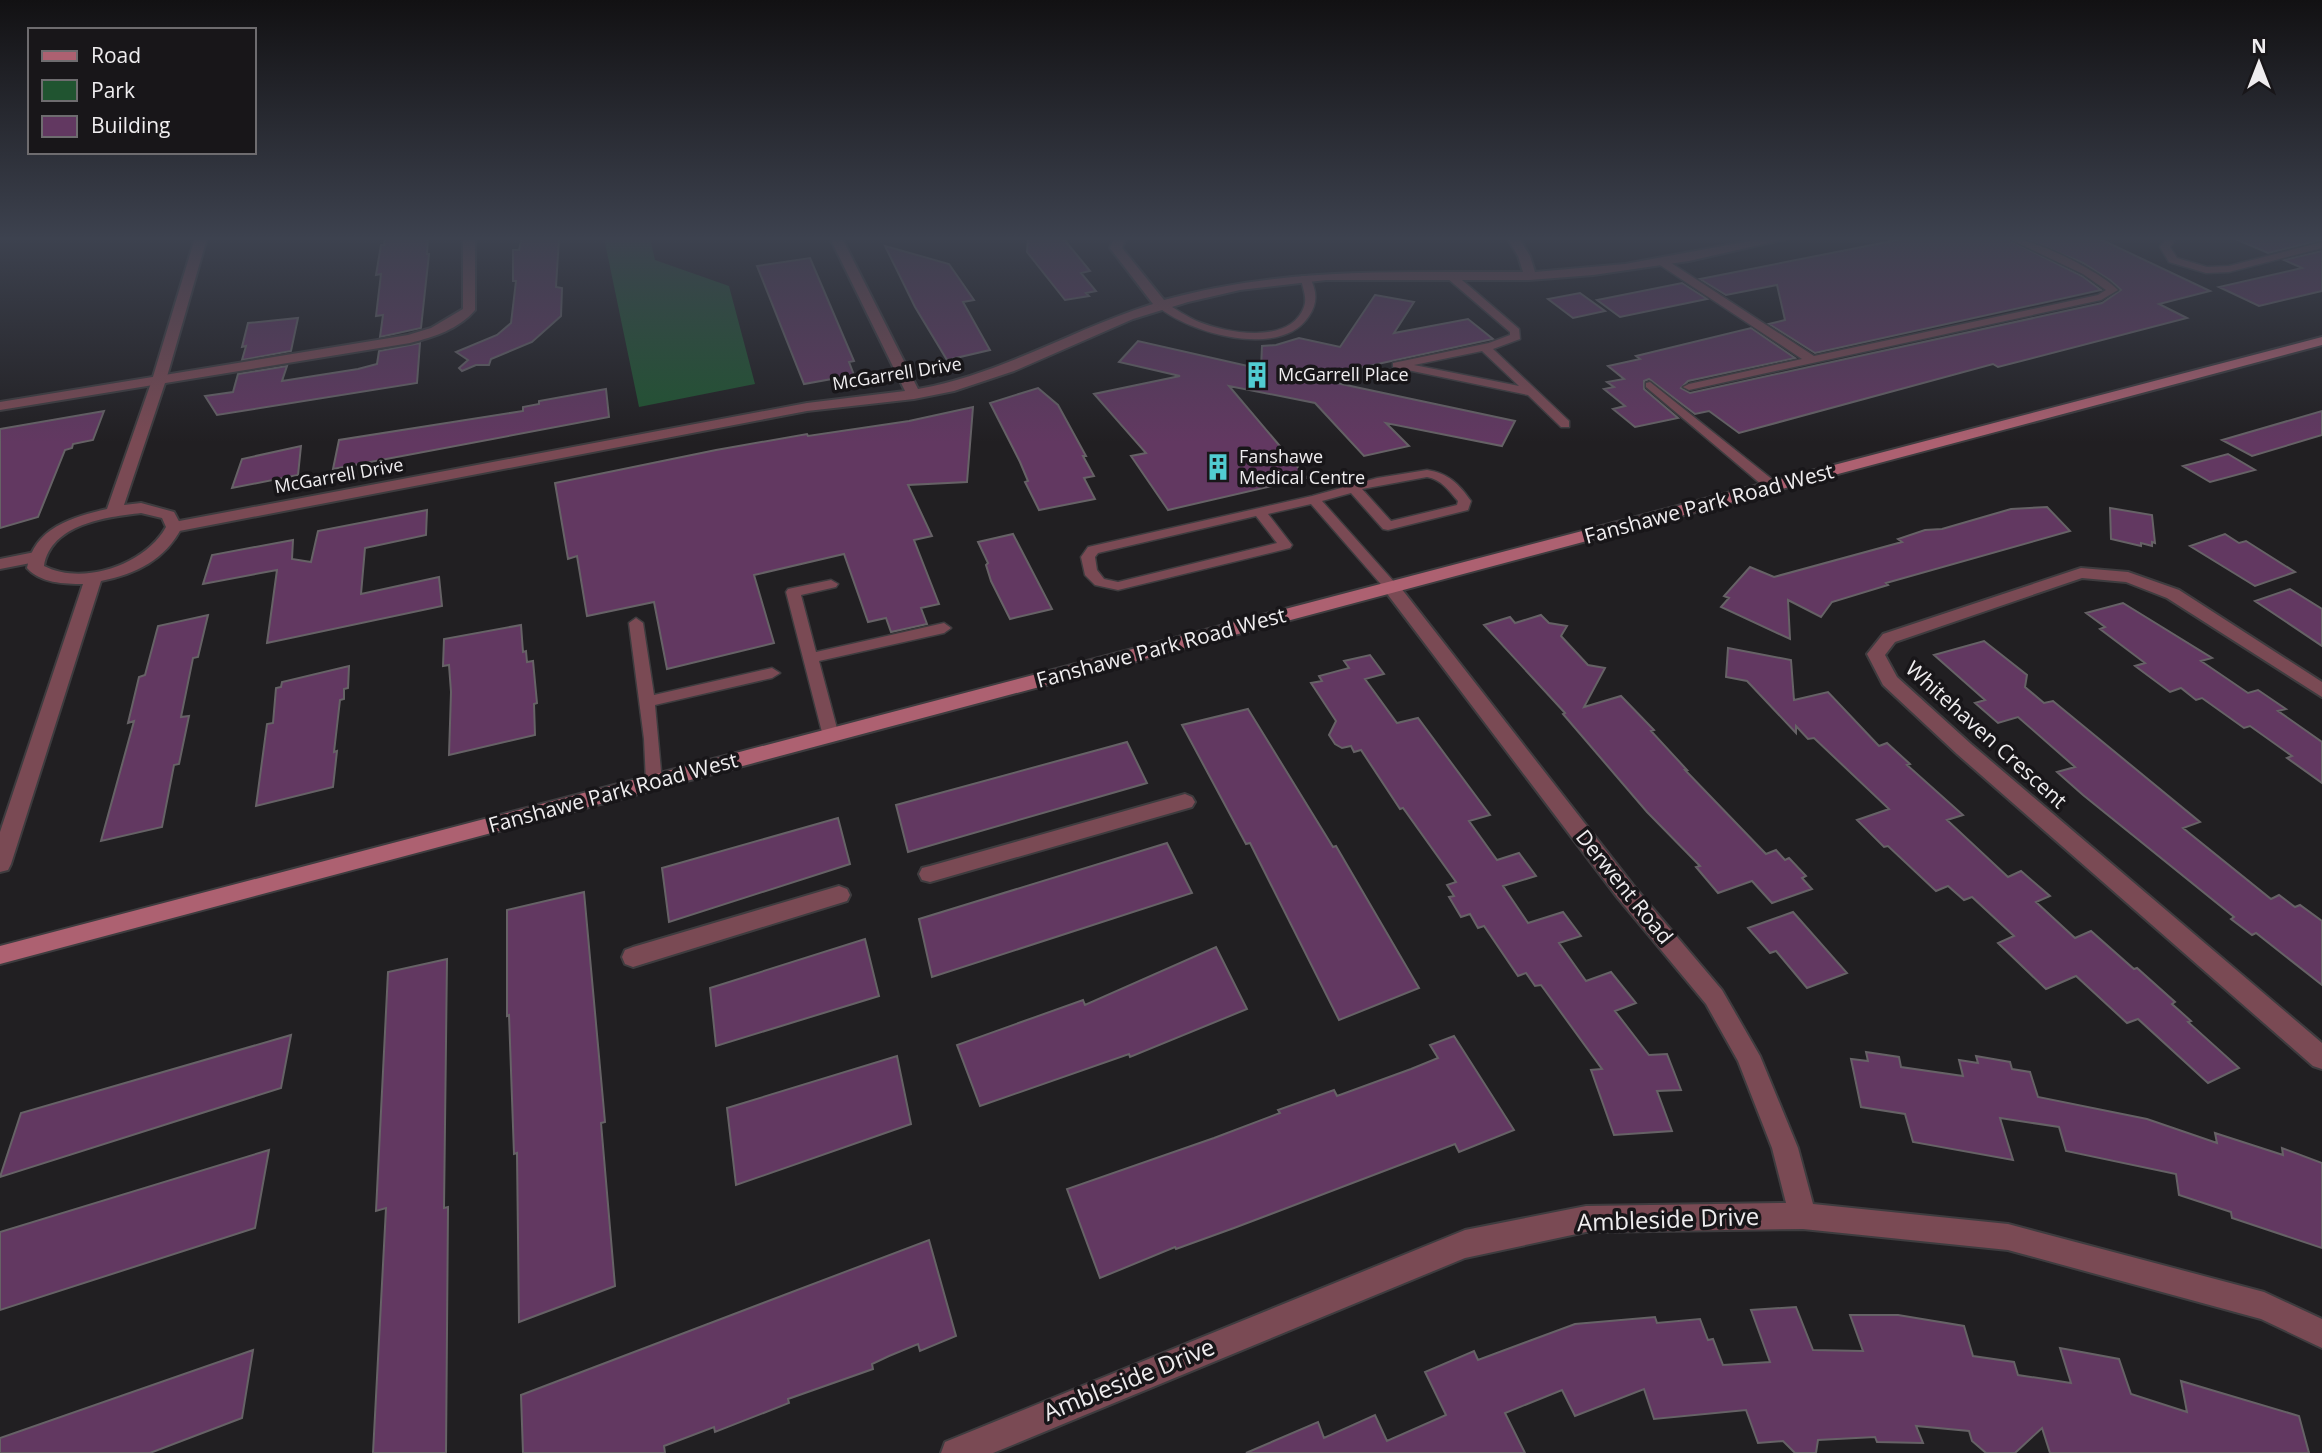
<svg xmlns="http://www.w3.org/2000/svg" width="2322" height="1453" font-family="'Open Sans',sans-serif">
  <rect width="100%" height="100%" fill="#211f22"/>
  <path fill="#205430" d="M604,238H650L655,260L729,286L755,384L639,407Z"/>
  <path fill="#623861" stroke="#666266" stroke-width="2" d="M385,238H428L427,254H429L421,328L380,337L383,315L376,316L381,274L376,275L381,245H384Z
    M522,238H559L556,287L562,288L561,316L532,342L491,359L489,365H476L462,371L459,368L468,360L456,352L497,335L511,323L516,281H513V250H519Z
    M1028,238H1063L1090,271L1081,273L1096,291L1086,293L1089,296L1065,300L1027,252Z
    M1907,238H2005L2082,276L2101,290L1815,353L1769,324L1785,320L1777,285L1726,295L1700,279Z
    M2024,238H2098L2210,291L2159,304L2187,318L1998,367L1993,364L1739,433L1709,411L1695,414L1649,379L1644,381V389L1678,418L1635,427L1613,409L1625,406L1604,389L1614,387L1607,382L1624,379L1608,366L1640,359L1636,356L1751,328L1795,358L1688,381L1681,388L1690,393L2102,303L2121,290L2110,280L2083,263Z
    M2233,238H2322V240L2268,253Z
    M885,246L949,264L974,300L963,302L990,350L947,360L915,307Z
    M2322,251V291L2259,306L2219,287L2302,268L2284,260Z
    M810,258L854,361L849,362L854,375L804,384L757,266Z
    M1682,283L1707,299L1620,317L1597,300Z
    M1580,293L1605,311L1573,318L1548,299Z
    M1375,295L1414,302L1394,333L1468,319L1493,339L1313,378L1515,421L1502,446L1386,423L1409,446L1364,456L1315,403L1229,386L1307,478L1168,510L1131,456L1146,453L1094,394L1180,376L1119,362L1138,341L1261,369L1262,346L1276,345L1299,338L1340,347Z
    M298,318L291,351L242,360L246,346L242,347L248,323Z
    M420,343L417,383L217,415L205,396L233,392L238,374L287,366L282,381L358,369L377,364L379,351Z
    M1038,388L1058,405L1086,456H1083L1094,476L1084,478L1095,499L1039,510L1025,482L1028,481L1020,462L990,403Z
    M606,389L609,417L333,469L339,440L523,411V407L539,404V401Z
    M973,407L967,482L908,485L932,536L914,540L939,604L921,608L927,624L891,632L886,618L868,622L844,554L754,575L774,643L667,669L654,602L587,616L577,556L568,559L555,483L716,450L807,434L808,436L909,421Z
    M104,411L93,440L73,444L72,448L65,450L38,517L0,528V429Z
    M2322,411V435L2252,456L2222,440Z
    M301,446L298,475L232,488L242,459Z
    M2228,454L2255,470L2210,482L2183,466Z
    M2047,507L2070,531L1886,583L1888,585L1832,602L1821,617L1788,600L1790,639L1721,607L1729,598L1724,596L1750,567L1774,577L1902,542L1898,539L1925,530L1942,529L2011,509Z
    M2110,508L2152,515L2155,543L2152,542V546L2141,543V546L2111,539Z
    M427,510L426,535L365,548L361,594L439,577L442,606L267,643L277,570L203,584L212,555L293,540L292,559L311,562L318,531Z
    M1013,534L1052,609L1010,619L991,581L986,565L988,563L978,542Z
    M2225,534L2239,543L2246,541L2295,572L2255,586L2190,546Z
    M2290,589L2322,609V646L2255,601Z
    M2123,603L2212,658L2201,661L2248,693L2258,690L2286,709L2278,711L2322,742V783L2287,758L2292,756L2250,726L2244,728L2202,698L2196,700L2181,688L2170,692L2135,666L2145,663L2100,629L2105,627L2086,613Z
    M208,615L198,657L193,658L181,717L189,716L179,764L174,765L162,827L101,841L134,721L128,723L139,677L145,675L158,626Z
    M1541,615L1549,623L1567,626L1561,636L1588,665L1605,668L1584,707L1621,696L1654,730L1651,731L1687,770H1685L1766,854L1776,850L1785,860L1789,858L1806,876L1802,878L1812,889L1772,903L1752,881L1718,893L1696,867L1700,866L1647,812L1563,714L1565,713L1484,625L1510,617L1515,623Z
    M521,625L523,652L526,651L527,662L533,661L537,703L534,704L535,735L449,755L451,692L449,665L443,666L444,639Z
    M1984,641L2027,675L2025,687L2044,703L2053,701L2200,822L2183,828L2271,899L2279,895L2295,907L2300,905L2322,921V985L2256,933L2252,935L2231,919L2234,917L2083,795L2057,772L2075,767L2018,717L1998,723L1975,703L1985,700L1934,655Z
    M1728,648L1791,660L1794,700L1828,692L1879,746L1887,743L1910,764L1907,765L1963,815L1947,820L2008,877L2021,871L2050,896L2036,902L2075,938L2091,931L2134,969L2137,968L2175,1002L2172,1004L2191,1021L2188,1022L2239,1068L2208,1083L2138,1019L2127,1023L2076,976L2046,989L1998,943L2014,936L1972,897L1964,900L1948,886L1936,891L1888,846L1884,847L1857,820L1889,809L1814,738L1808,739L1796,726V733L1747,681L1726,677Z
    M1370,655L1384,674L1365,679L1397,723L1418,718L1490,815L1469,821L1497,860L1519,853L1536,876L1503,886L1528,923L1563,912L1581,936L1559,943L1586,981L1611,972L1636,1003L1615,1011L1649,1055L1667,1054L1681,1090L1657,1091L1672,1131L1614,1135L1591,1070L1602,1069L1541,985L1535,986L1526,973L1518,976L1484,926L1478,928L1470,914L1461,917L1449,897L1454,896L1447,885L1456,882L1403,808L1400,809L1361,750L1354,752L1351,746L1342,748L1335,744L1329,735L1336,721L1311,683L1322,681L1319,676L1349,668L1344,661Z
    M349,666L348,688L344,689V699L340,700L334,752L337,751L333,787L256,806L267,724L273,723L276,688L281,687L282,682Z
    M1248,709L1333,847L1336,846L1419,988L1339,1020L1250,843L1246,844L1182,725Z
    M1127,742L1147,783L908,852L896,805Z
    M838,818L850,864L669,922L662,868Z
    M1167,843L1192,893L932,977L919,919Z
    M584,892L605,1122L601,1123L615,1286L519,1322L517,1153L514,1154L509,1015L507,1016V910Z
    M1793,912L1847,973L1807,988L1776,951L1770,953L1748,928Z
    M865,939L879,996L716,1046L710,988Z
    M1216,947L1247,1009L1130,1057L1129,1054L980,1106L957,1045L1083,1000L1085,1005Z
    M447,959L444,1208L448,1207L446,1453H373L386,1208L376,1211L388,972Z
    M291,1035L281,1088L0,1177L21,1113Z
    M1454,1036L1514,1130L1459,1152L1455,1144L1234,1228L1176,1249L1175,1247L1100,1278L1067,1189L1214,1138L1280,1113L1278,1110L1334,1090L1337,1096L1411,1069L1438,1058L1430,1045Z
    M1866,1052L1899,1057L1901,1067L1963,1076L1959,1060L1978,1063L1976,1056L2010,1062L2012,1069L2030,1072L2038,1097L2147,1119L2217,1143L2215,1133L2283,1155L2282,1148L2322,1163V1248L2232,1218L2231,1212L2179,1195L2176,1174L2066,1151L2059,1127L2000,1118L2013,1160L1913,1142L1905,1114L1861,1107L1851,1059L1868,1061Z
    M897,1056L911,1124L736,1185L727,1108Z
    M269,1150L255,1228L0,1310V1232Z
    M929,1240L956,1336L920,1351L918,1344L889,1356L872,1364L873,1369L788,1399L789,1403L715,1432L714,1427L664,1446L665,1453H523L521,1395Z
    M1796,1307L1813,1350L1863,1351L1850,1315H1898L1964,1326L1973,1356L2014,1362L2018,1375L2071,1383L2060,1348L2119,1359L2131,1394L2187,1412L2181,1381L2299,1416L2309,1453H2050L2042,1428L2015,1453H1986L1972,1441L1969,1431L1916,1426L1923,1443L1877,1442L1875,1437L1818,1440L1816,1453H1795L1783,1441L1758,1443L1746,1410L1654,1419L1644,1389L1575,1416L1562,1390L1505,1413L1525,1453H1246L1318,1422L1324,1438L1375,1415L1387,1441L1446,1415L1425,1372L1474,1351L1478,1360L1575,1324L1655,1317L1657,1323L1700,1319L1708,1340L1713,1339L1723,1365L1770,1362L1751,1310Z
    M253,1350L242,1418L150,1453H0V1438Z"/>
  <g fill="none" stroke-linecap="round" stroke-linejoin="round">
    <defs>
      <path id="service" d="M2007,238C2034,238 2099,271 2118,290L2101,300L1689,390L1683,387L1689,384L1802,359L1660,265V261H1668L1814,356L2098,295L2106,290L2083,274Z
        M2166,238H2176L2170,247L2177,258L2207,267L2229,266L2322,242V248L2229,272L2206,273L2169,262L2160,247Z
        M1447,274H1455L1519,329L1520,339L1493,349L1569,421V427H1561L1528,395L1393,367V363L1489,343L1510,335V332L1447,278ZM1482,351L1519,386L1414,365Z
        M1301,276H1309C1317,290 1318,303 1309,316C1281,360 1187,333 1156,305L1165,303C1176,309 1187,317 1199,322C1227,333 1290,345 1304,307C1308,296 1301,286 1301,276Z
        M1650,382L1778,484V490H1768L1646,387V383Z
        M1427,470C1448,473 1459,484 1471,501L1468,510L1388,530L1383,529L1351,493L1322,501L1396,584L1398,587L1396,590H1386L1311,504L1268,514L1292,545L1290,548L1118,590L1095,585L1085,575L1081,557L1088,547L1312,496L1377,478ZM1427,477C1441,479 1449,491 1458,501L1457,505L1391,521L1362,489ZM1256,516L1277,543L1118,582L1104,579L1097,570L1095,557L1098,553Z
        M831,580L838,584L836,587L801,595L816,652L944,623L951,628L944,633L819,661L839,736L831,742L823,736L786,592L788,589Z
        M636,618L643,623L654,695L772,668L780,673L772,678L655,705L662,782L660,786H648L646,782L644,739L629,623Z"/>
      <path id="minor" d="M463,238H475V310C459,329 434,337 410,343L0,410V402L408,335L431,328L463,309Z
        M830,238H842L918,389C1002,374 1073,329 1153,304L1110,248L1114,238H1126L1122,248L1164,300C1287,266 1397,273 1523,272L1518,256L1507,238H1519L1530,256L1535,272L1625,264L1766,238H1790L1689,261L1593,275L1529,280H1326L1240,290L1188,302L1133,319L1014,371L954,391L914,399L807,411L174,532L166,527L174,522L807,403L905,391Z
        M35,552L43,557L41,561L0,569V559Z
        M2081,568L2128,572L2179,590L2322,682V697L2167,598L2126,582L2082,578L1895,642L1885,655L1897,677L1971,744L2322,1043V1069L2313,1066L1957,754L1883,685L1867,654L1883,634Z
        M1185,794L1192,797L1195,802L1192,807L930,882L922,880L919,874L922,868L930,866Z
        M839,886L847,889L850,895L847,901L633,967L625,964L622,957L625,950L633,947Z"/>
      <path id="tertiary" d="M195,238H207L166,380L124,505L141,503L174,512L182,527C165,560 136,574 101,581L11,864L8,870L0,872V832L83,584C64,584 40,583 27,568C34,528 72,517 107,509L152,380ZM141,513L162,518L166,527C145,565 83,586 44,566C51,524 106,517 141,513Z
        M1391,582L1397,583L1633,885L1722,990L1760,1056L1798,1148L1813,1204L2008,1224L2264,1292L2322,1319V1348L2261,1319L2008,1250L1803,1229L1586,1232L1465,1258L993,1453H941L945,1442L1465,1230L1586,1206L1786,1203L1772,1148L1738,1061L1706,1004L1617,897L1385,591L1382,587Z"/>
      <path id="secondary" d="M2322,337V345L0,964V946Z"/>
    </defs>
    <use href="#service" stroke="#3e3c3f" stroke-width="3"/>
    <use href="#minor" stroke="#3e3c3f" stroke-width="4"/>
    <use href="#tertiary" stroke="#3e3c3f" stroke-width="4"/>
    <use href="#secondary" stroke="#3e3c3f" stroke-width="4"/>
    <use href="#service" fill="#7a4a54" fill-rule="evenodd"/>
    <use href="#minor" fill="#7a4a54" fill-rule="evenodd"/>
    <use href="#tertiary" fill="#7a4a54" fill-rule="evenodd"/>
    <use href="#secondary" fill="#ad6171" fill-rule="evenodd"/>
  </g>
  <linearGradient id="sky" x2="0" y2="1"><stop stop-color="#121113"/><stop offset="0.54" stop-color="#3d424f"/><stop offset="1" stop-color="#3d424f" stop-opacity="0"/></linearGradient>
  <rect width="2322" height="442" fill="url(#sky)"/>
  <defs>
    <symbol id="building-bare" viewBox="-9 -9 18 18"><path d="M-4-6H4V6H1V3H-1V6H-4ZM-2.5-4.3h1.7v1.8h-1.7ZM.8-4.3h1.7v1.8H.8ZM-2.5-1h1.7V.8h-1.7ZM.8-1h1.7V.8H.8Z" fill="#51ccd1" stroke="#181619" stroke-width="2.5" paint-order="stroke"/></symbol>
  </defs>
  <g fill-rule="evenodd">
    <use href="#building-bare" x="1238" y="356" width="38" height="38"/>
    <use href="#building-bare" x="1199" y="448" width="38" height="38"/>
  </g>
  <g text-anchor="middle" stroke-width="7" stroke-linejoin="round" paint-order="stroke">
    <g font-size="18" fill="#efedef" stroke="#181619">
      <text transform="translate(897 374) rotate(-9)" y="6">McGarrell Drive</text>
      <text transform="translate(339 476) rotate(-10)" y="6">McGarrell Drive</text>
    </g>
    <g font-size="18" fill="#efedef" stroke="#181619" text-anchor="start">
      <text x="1278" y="381">McGarrell Place</text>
      <text x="1239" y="463">Fanshawe<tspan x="1239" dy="21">Medical Centre</tspan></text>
    </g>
    <g font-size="21" fill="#efedef" stroke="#181619">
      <text transform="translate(1709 504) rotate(-15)" y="7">Fanshawe Park Road West</text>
      <text transform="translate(1161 648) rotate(-15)" y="7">Fanshawe Park Road West</text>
      <text transform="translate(1986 735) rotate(42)" y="7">Whitehaven Crescent</text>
      <text transform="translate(613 793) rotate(-15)" y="7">Fanshawe Park Road West</text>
      <text transform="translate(1624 887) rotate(51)" y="7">Derwent Road</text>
    </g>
    <g font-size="24" fill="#efedef" stroke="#181619">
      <text transform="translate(1668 1220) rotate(-2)" y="8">Ambleside Drive</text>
      <text transform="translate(1129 1380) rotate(-22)" y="8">Ambleside Drive</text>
    </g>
  </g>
  <rect x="28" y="28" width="228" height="126" fill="#181619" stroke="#6e6c6f" stroke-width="2"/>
  <rect x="42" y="51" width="35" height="10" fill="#ad6171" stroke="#6e6c6f" stroke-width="2"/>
  <text x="91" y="63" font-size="21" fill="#efedef">Road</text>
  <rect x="42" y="80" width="35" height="21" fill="#205430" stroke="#6e6c6f" stroke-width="2"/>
  <text x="91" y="98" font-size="21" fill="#efedef">Park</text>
  <rect x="42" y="116" width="35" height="21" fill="#623861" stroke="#6e6c6f" stroke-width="2"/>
  <text x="91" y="133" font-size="21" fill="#efedef">Building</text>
  <g transform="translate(2259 63)" stroke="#181619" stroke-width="5" paint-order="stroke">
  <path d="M0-5L12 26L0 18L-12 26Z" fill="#efedef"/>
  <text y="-10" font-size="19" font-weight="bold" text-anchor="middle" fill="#efedef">N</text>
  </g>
</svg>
